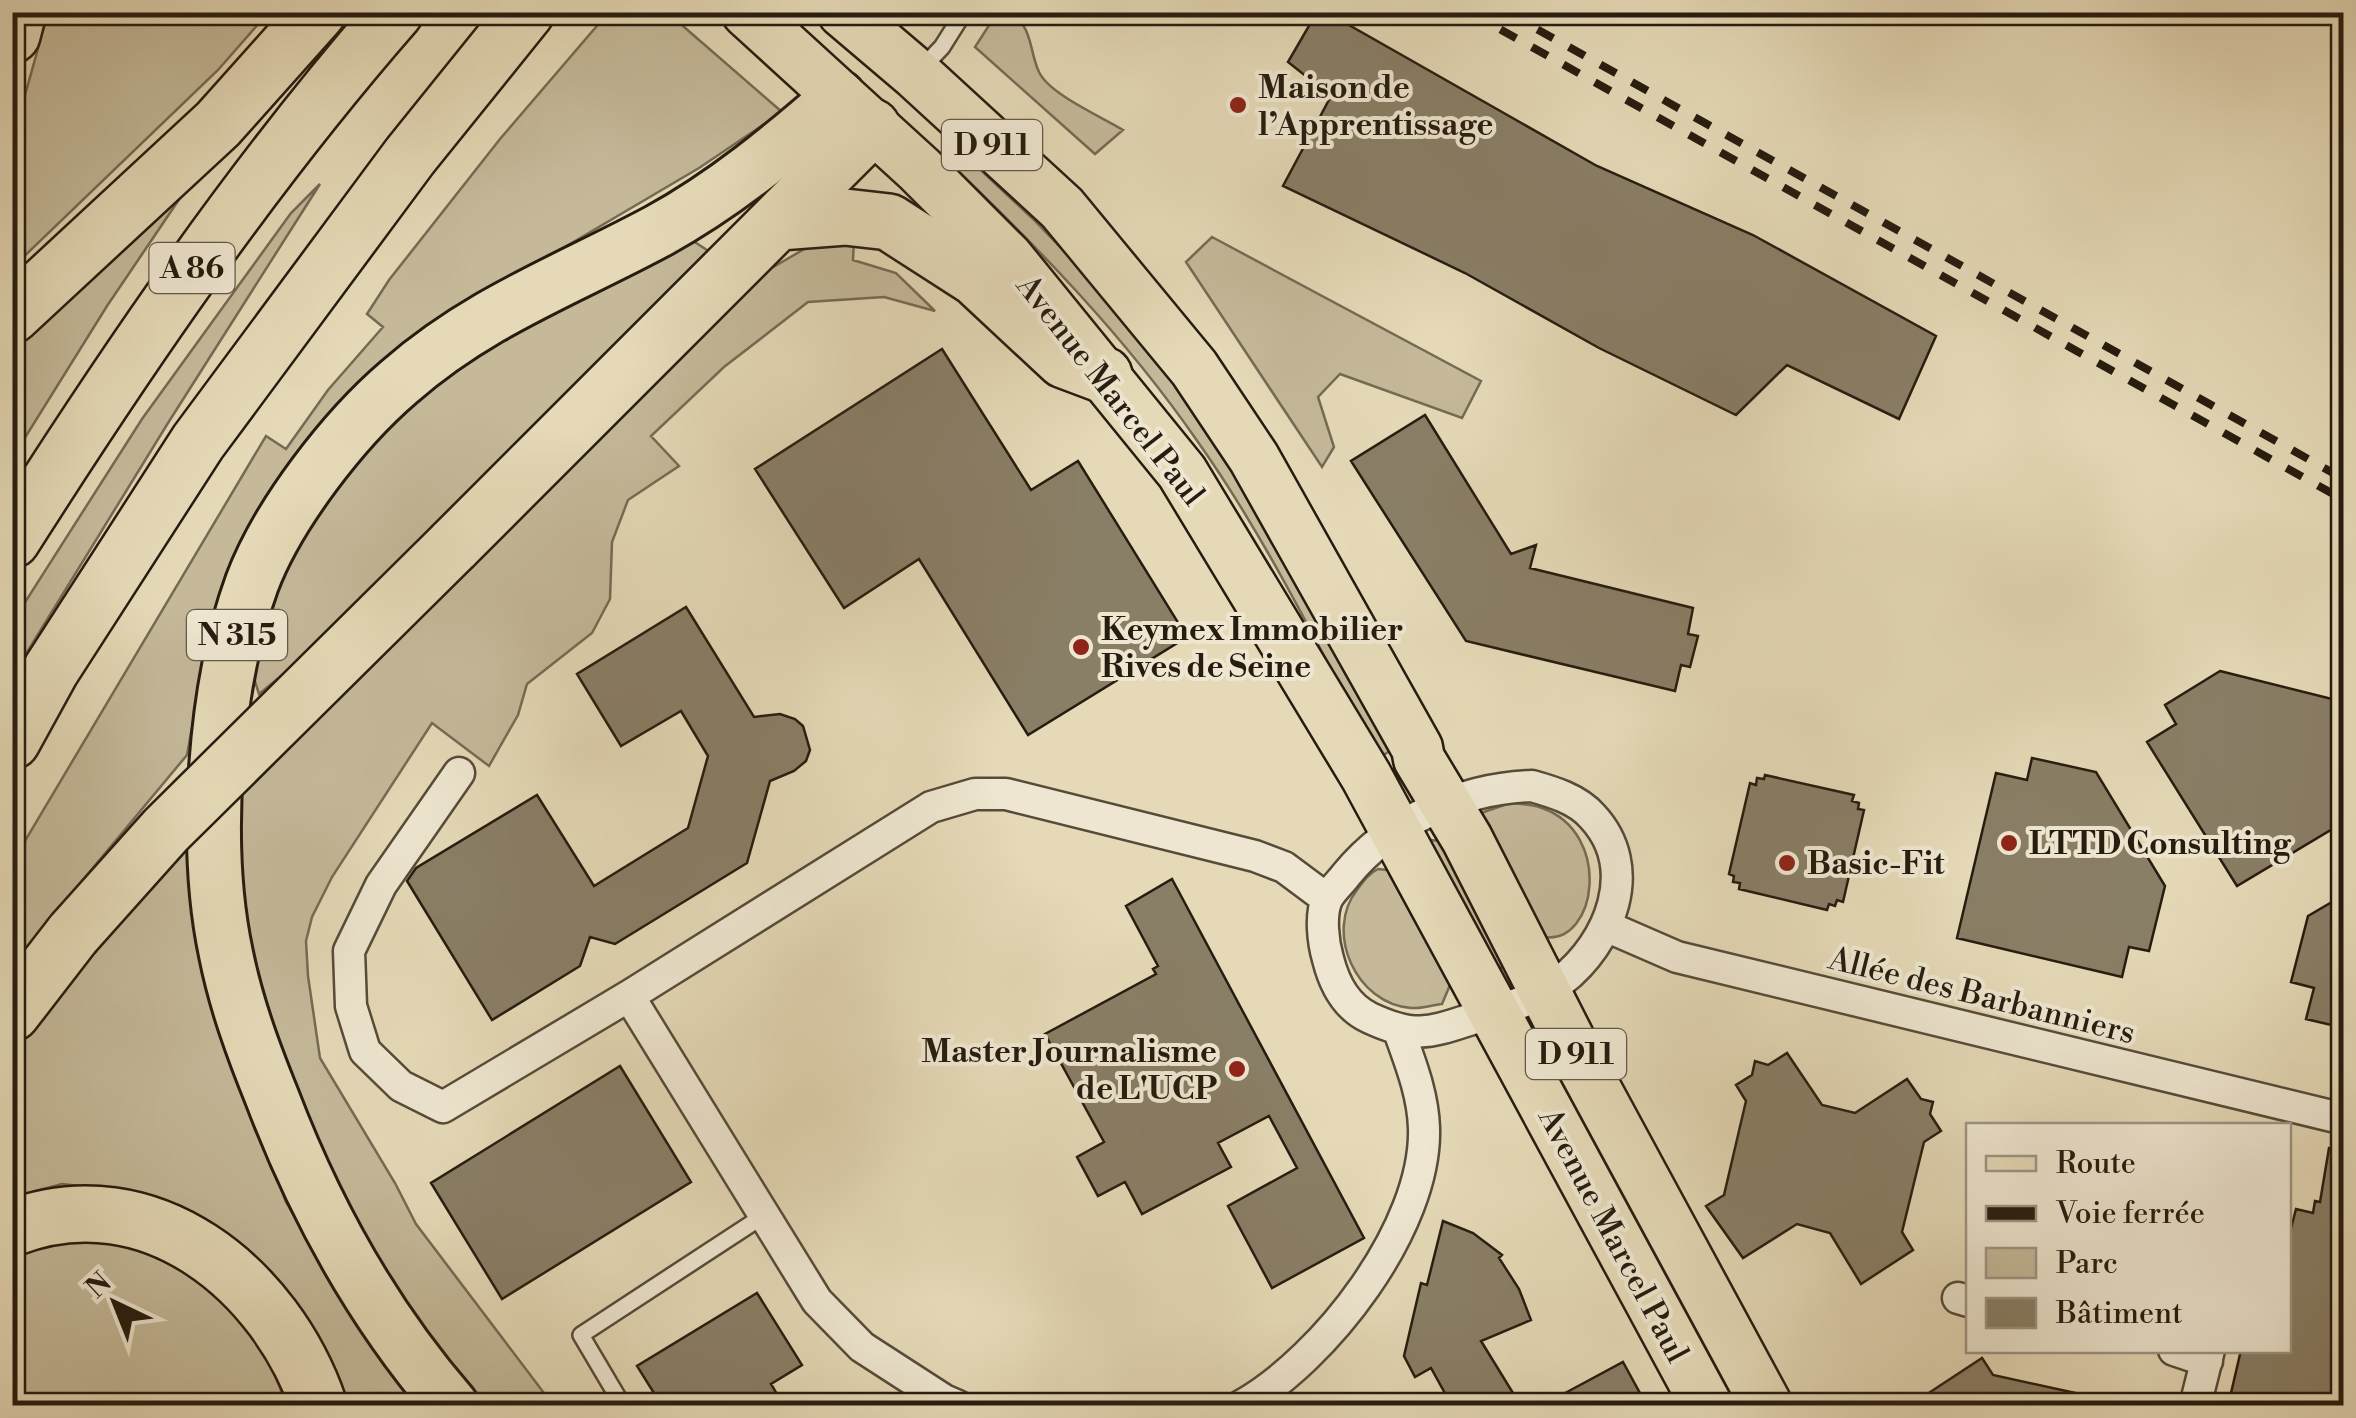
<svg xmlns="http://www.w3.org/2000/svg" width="2356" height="1418" font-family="'Libre Bodoni',serif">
  <rect width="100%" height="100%" fill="#e5d9b7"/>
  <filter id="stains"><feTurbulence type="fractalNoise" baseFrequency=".002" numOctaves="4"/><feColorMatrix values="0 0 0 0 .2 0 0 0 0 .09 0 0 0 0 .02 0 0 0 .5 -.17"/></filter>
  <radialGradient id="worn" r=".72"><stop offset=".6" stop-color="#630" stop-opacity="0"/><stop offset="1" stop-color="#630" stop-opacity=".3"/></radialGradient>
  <path fill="#c5b99a" stroke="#766a54" stroke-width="2.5" d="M48,13H268L218,70L13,267V138Z
    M608,13H668L782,112L699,168L436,323L248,537L221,594L210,627L187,755L57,911L13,972V861L266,436L286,449L328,390L383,327L367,314L389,280L500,139Z
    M997,13C1035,16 1027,47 1039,72C1049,94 1102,117 1123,130L1095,154L975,47Z
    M222,136L107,306L13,457V340Z
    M951,142L1033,219L1094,282L1210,429L1393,754L1390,751L1378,758C1321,652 1268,541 1198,442C1124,335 1034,243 940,154Z
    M320,184L168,423L13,675V621L142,419L291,213Z
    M687,237L710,252L286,672L259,694L246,653L299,533L345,470L437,383L599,281Z
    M1212,237L1481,381L1462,418L1340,374L1318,397L1334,447L1322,467L1186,262Z
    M854,240L853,260L896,273L935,311L884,297L808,302L724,367L651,436L679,466L628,500L612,542L610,599L592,633L527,684L518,715L489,766L432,723L332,877L312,917L306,941L308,976L320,1058L395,1183L416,1224L553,1405H479L446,1368L368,1260L261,1012L224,806L770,269L806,248Z
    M1510,803C1520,804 1532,804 1542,808C1613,833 1597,945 1544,937L1481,813Z
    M1430,840L1439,841L1504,961L1501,969L1493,966L1428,847Z
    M193,843L246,1096L286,1202L348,1302L426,1405H340L288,1294L219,1228L134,1192L62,1184L13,1197L12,1039L140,890Z
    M1378,869L1387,870L1450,985L1442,1004C1432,1005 1420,1009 1411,1008C1356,1004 1324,932 1357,890C1363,882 1368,874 1378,869Z
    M1550,1060L1560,1081L1567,1079L1742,1405H1723L1542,1065Z
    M61,1237C81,1239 103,1238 122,1244C200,1264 263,1329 286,1405L13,1406V1249Z"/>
  <path fill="#897e66" stroke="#261c0f" stroke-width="2.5" d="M1317,12H1326L1597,166L1753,235L1936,336L1899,419L1787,365L1736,415L1599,348L1465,273L1283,186L1331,96L1288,62Z
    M942,349L1031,490L1078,461L1187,637L1028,735L919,559L844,608L755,469Z
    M1425,415L1511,554L1536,545L1530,568L1693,608L1688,634L1698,636L1690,667L1681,665L1675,691L1466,641L1351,461Z
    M686,607L754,717L780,714L795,719L803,726L810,750L806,761L794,771L770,781L747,863L615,944L590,937L580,966L492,1020L407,881L416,868L537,795L594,886L688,828L708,756L681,711L621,746L577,674Z
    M2220,671L2344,702V822L2237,886L2147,742L2176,724L2165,705Z
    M2032,758L2096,772L2165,886L2149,951L2129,947L2122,977L1957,938L1996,773L2027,780Z
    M1765,775L1854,795L1852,801L1859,803L1858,809L1864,810L1843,902L1837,900L1835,906L1829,904L1827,910L1739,889L1740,883L1733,882L1734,876L1729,874L1750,783L1756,785L1757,778L1764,779Z
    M1172,879L1364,1238L1272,1288L1228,1206L1297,1168L1269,1116L1218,1143L1231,1167L1142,1214L1125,1182L1098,1196L1077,1157L1104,1142L1045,1034L1156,974L1153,969L1158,966L1126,906Z
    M2344,895V1028L2306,1019L2314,988L2291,982L2308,916Z
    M1787,1053L1822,1105L1855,1113L1907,1079L1921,1099L1933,1102L1930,1114L1941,1131L1924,1142L1902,1232L1913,1250L1861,1284L1830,1233L1797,1224L1743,1258L1706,1206L1724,1195L1746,1101L1736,1085L1752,1075L1755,1061L1768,1065Z
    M620,1066L691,1182L502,1299L431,1183Z
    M2329,1148L2344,1149V1340L2328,1406H2228L2241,1350H2288V1240L2296,1209L2313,1213L2315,1201L2320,1202Z
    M1443,1221L1473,1233L1502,1255L1499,1258L1519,1289L1531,1320L1481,1341L1521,1406H1452L1431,1368L1415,1377L1404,1356L1421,1283L1427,1285Z
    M757,1293L802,1365L771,1384L784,1406H662L637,1366Z
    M1982,1358L1993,1375L2080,1394L2078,1406H1909Z
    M1623,1362L1647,1406H1541Z"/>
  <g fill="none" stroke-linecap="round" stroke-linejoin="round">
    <defs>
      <path id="service" d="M921,69L942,47L964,12
        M623,1406L581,1335L766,1214"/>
      <path id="minor" d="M459,773L381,885L349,951L351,1006L365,1051L401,1086L443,1107L629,996
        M1532,786C1553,792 1577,799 1592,816C1641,868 1610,943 1561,981C1539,998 1505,1009 1478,1017C1431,1032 1417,1040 1370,1018C1346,1007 1334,983 1328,959C1323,942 1320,915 1327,899C1331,891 1341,882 1346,875C1390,821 1463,788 1532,786Z
        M1608,927L1677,957L2344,1119
        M1958,1298L1968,1301
        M2174,1350L2207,1361
        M958,1406L944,1400L862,1347L817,1301L629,996L931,807L975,794H1006L1255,856L1284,867L1327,899
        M1241,1406C1325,1359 1427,1227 1424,1128C1423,1094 1410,1062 1399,1031
        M2195,1406L2209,1350"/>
      <path id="primary" d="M747,12L919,169L1008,258L1182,472L1366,776L1707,1406
        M843,12L916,74L1062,208L1194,368L1254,458L1417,748L1419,759L1467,839L1578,1057L1767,1406"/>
      <path id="trunk" d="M452,1406C372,1314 315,1210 272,1097C253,1050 236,1004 226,954C203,846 214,687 252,583C278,514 344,429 399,382C480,311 567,280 658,231C724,195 783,146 839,97"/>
      <path id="motorway" d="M12,35L18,12
        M779,222L845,217L889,222L976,278L1064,360L1104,375
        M12,315L218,124L318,12
        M12,540C129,356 251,177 395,12
        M453,546L872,127
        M12,741L51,670L198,442L410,156L526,12
        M12,1013L73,934
        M12,1228C150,1175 276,1280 319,1406"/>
    </defs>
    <use href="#service" stroke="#564b39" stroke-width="20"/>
    <use href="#minor" stroke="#564b39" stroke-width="35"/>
    <use href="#primary" stroke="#261c0f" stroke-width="55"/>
    <use href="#trunk" stroke="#261c0f" stroke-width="58"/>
    <use href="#motorway" stroke="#261c0f" stroke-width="60"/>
    <use href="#service" stroke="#eee6d0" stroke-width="15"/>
    <use href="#minor" stroke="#eee6d0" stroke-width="30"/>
    <use href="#primary" stroke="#e5d9b7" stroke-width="50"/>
    <use href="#trunk" stroke="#e5d9b7" stroke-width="52"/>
    <use href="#motorway" stroke="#e5d9b7" stroke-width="55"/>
    <path stroke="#261c0f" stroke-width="8" stroke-dasharray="18 18" stroke-linecap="butt" d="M1469,12L2344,500
      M1506,12L2344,479"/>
    <defs>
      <path id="motorway-bridge" d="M73,934L166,830L453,546"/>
    </defs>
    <use href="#motorway-bridge" stroke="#261c0f" stroke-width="60" stroke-linecap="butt"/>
    <use href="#motorway-bridge" stroke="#e5d9b7" stroke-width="55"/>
  </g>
  <g fill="#8f2418" stroke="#eee6d0" stroke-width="4">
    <circle cx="1238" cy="105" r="10"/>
    <circle cx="1081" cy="647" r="10"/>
    <circle cx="2009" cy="843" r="10"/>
    <circle cx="1787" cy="863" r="10"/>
    <circle cx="1237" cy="1069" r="10"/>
  </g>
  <g text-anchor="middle" stroke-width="8" stroke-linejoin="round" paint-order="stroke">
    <g fill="#eee6d0" stroke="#625949" stroke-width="2.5">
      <rect x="942" y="120" width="100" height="50" rx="8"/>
      <rect x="149.5" y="243" width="85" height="50" rx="8"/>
      <rect x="187" y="610" width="100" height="50" rx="8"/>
      <rect x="1526" y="1029" width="100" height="50" rx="8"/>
    </g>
    <g font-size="30" font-weight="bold" fill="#261c0f">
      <text x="992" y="155">D 911</text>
      <text x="192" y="278">A 86</text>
      <text x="237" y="645">N 315</text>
      <text x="1576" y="1064">D 911</text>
    </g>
    <g font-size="32" font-weight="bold" fill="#261c0f" stroke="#eee6d0" text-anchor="start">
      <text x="1258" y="98">Maison de<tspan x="1258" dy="37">l’Apprentissage</tspan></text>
      <text x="1101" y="640">Keymex Immobilier<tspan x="1101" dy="37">Rives de Seine</tspan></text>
      <text x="2029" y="854">LTTD Consulting</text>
      <text x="1807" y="874">Basic-Fit</text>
      <text x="1217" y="1062" text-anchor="end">Master Journalisme<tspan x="1217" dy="37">de L'UCP</tspan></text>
    </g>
    <g font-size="32" fill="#261c0f" stroke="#eee6d0">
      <text transform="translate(1111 390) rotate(52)" y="11">Avenue Marcel Paul</text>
      <text transform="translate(1982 995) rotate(14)" y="11">Allée des Barbanniers</text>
      <text transform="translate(1614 1235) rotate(62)" y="11">Avenue Marcel Paul</text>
    </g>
  </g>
  <rect width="2356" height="1418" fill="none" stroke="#e5d9b7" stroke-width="50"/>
  <rect x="15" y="15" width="2326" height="1388" fill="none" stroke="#261c0f" stroke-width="5"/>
  <rect x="25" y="25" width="2306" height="1368" fill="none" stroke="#261c0f" stroke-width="2.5"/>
  <rect x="1966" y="1123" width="325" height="230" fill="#eee6d0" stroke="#9e9583" stroke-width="2.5"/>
  <rect x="1986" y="1156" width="50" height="15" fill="#e5d9b7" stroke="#9e9583" stroke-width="2.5"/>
  <text x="2056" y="1173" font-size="30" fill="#261c0f">Route</text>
  <rect x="1986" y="1206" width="50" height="15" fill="#261c0f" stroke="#9e9583" stroke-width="2.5"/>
  <text x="2056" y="1223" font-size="30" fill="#261c0f">Voie ferrée</text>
  <rect x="1986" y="1248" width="50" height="30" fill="#c5b99a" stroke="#9e9583" stroke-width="2.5"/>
  <text x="2056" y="1273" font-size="30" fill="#261c0f">Parc</text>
  <rect x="1986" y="1298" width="50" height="30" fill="#897e66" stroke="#9e9583" stroke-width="2.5"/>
  <text x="2056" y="1323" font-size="30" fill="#261c0f">Bâtiment</text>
  <g transform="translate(115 1303) rotate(317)" stroke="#eee6d0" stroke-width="8" paint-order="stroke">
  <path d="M0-8L18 38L0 25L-18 38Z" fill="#261c0f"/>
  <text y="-15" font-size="28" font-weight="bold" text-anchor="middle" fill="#261c0f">N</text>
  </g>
  <rect width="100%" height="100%" filter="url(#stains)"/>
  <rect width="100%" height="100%" fill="url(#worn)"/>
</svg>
